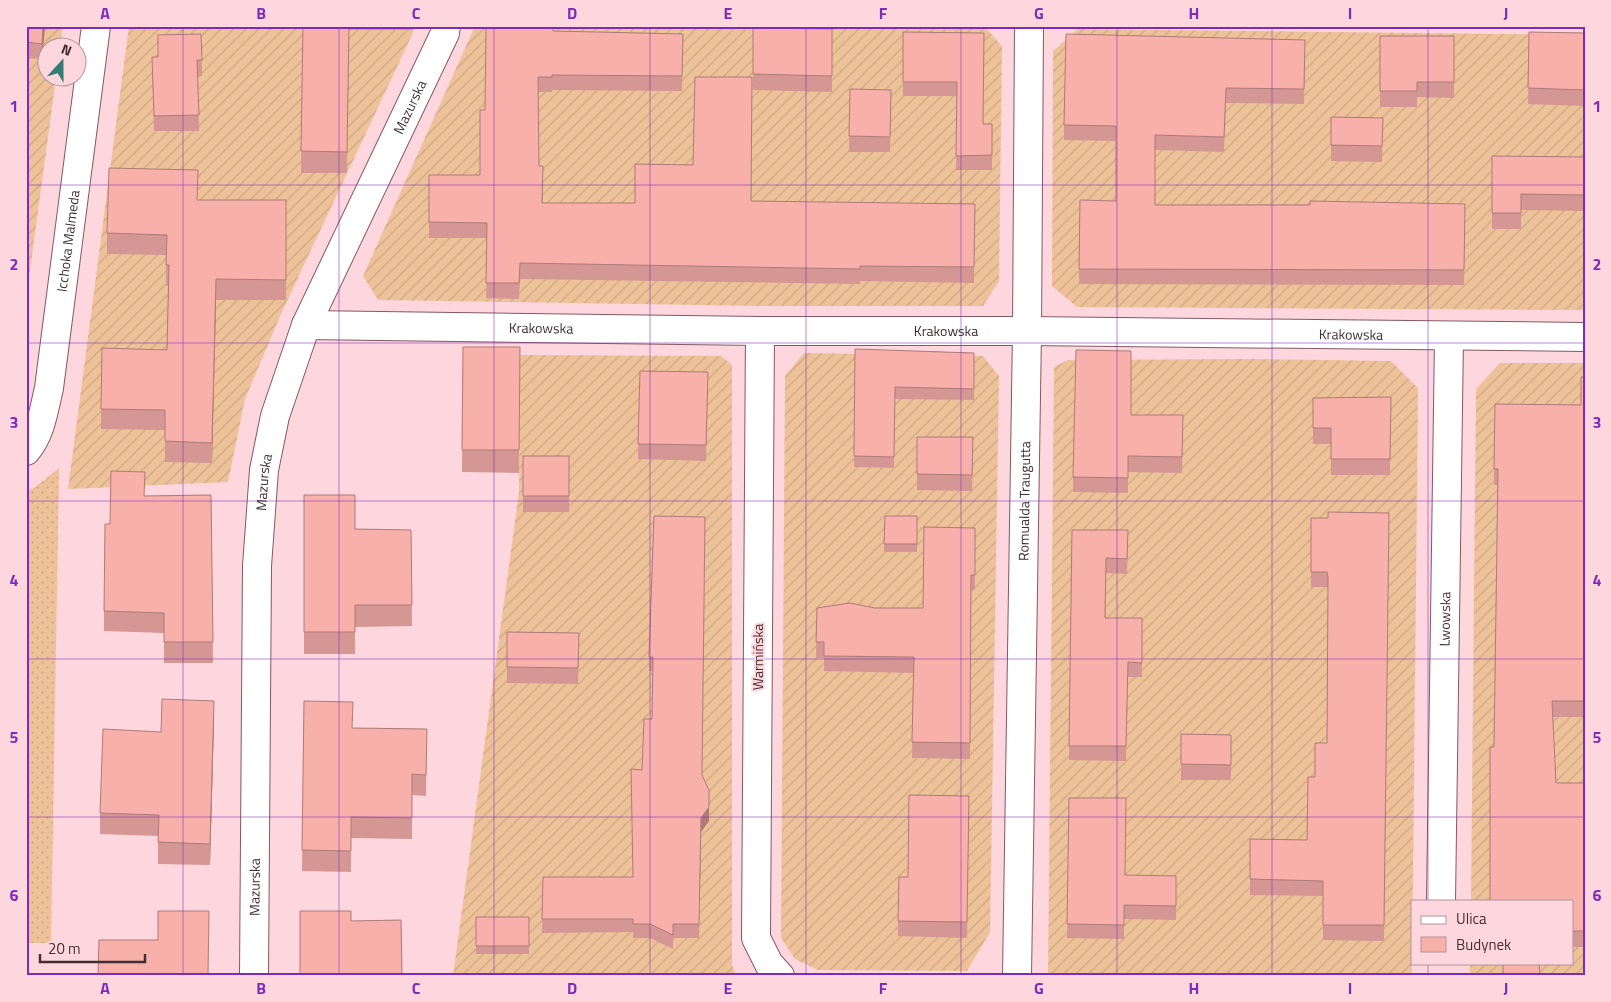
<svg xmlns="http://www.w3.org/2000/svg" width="1611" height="1002" font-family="'Titillium Web',sans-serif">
  <defs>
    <pattern id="grass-dots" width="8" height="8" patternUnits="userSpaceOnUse" patternTransform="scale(1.25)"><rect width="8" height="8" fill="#eec299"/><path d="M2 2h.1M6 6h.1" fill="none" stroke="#cda784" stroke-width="1.8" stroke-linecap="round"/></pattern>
    <pattern id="garden-furrows" width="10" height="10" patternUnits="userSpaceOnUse" patternTransform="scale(1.25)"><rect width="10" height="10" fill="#eec299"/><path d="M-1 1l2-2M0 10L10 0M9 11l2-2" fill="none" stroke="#cda784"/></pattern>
  </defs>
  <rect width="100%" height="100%" fill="#fed6de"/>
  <path fill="url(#grass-dots)" d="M59,468L51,943H26V491L34,488Z"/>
  <path fill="url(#garden-furrows)" d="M26,26H63L60,47L48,48V78H56L26,300Z
    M129,26H413V33L281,314L245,399L228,482L68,489Z
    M475,26H984L1002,46L999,281L983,306H763L378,300L363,276Z
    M1078,29L1585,35V310L1077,307L1052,286L1053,51Z
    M804,353L983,356L999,376L990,932L967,971L818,970L795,959L781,938L785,376Z
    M520,355L721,356L732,365V964L736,976H453L519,492Z
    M1252,359L1391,361L1418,388L1412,976H1048L1054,367L1068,360Z
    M1500,363H1585V976H1470V963H1572V901H1471L1476,389Z"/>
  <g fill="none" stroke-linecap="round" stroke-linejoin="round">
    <defs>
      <g id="minor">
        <path id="s1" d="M306,325L760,331H1027L1585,337"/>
        <path d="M760,331L756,938L769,964L780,976"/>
        <path id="s2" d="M26,451C41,434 44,409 49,388L96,26"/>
        <path id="s3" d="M1441,901L1449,337"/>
        <path id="s4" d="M254,976L257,566L264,470L275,416L306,325L445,33L446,26"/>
        <path id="s5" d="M1017,976L1027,331L1029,26"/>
      </g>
    </defs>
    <use href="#minor" stroke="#835963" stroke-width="30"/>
    <use href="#minor" stroke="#fff" stroke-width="28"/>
  </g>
  <path fill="#d59793" d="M26,26H45L42,59L26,58Z
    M299,26H414V30H349L347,173H301L303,29H299Z
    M753,28L832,29V92L753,90Z
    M553,31L683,34L682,91L552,90V92H538L539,166L543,182V203H635L751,201L975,204L974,283L860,281V284L520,279L519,299L486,298L487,238H429V175H480L485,110Z
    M903,32L984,33L983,124H992V170H956L957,96H903Z
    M1529,32L1585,33V106L1528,104Z
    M201,34L202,76H198L199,131H154L152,57H158V35Z
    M1380,36H1454V98L1417,97V107H1380Z
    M1305,40L1304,104L1226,103L1224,152L1155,150V205L1465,204L1464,285L1079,284L1080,200L1116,201V141L1064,140V125Z
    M850,89L891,90L890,152H849Z
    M1331,117L1383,118L1382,162L1331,161Z
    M1492,156L1585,157V211L1521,210V229H1492Z
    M198,200H286V300H216L212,463L165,462V430L101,429V409L167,350L168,286H166V255L107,254V233Z
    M463,347H520L519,473L462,472Z
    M855,349L974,353V400L895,399L894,468L854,467Z
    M1585,377V717H1553L1556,783H1585V947H1572V901L1494,747L1498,485H1494L1495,404L1581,405Z
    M708,388L706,461L638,459V444Z
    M1391,397L1390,475H1331V444H1313V398Z
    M1131,415H1183L1182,473L1128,472V493L1073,492V477Z
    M917,437L973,453L972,491L917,490Z
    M523,456H569V512H523Z
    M211,495L213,663H164V633L104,631V611L110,524L145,496Z
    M304,495L355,529L411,530L412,626L355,627V654H304Z
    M1389,513L1384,941L1323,940V896L1250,895V839L1307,840L1315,777L1327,743L1328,592L1327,587H1311V518H1328Z
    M654,516L702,776L709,821L701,832L699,938H673V949L650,938H633V932L542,933L543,877H633L642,770L652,719L653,671H649V657Z
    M885,516H917V552H884Z
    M975,528V590H971L970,759L912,758L913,673L824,671V658H816L817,608H923Z
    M1072,530H1128L1127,574L1106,573V618H1142V677H1128L1126,761L1069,760Z
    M507,632L579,633L578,684L507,683Z
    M304,701L352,728L427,729L426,796L412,795V839L351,838V872L302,871Z
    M214,722L210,865L158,864V836L100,834V813Z
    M1181,734L1231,735V780H1181Z
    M969,796L967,938L898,936V921L908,877Z
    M1069,798L1125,875L1176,876V920L1124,919V939L1067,938Z
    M476,917H529V954H476Z
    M401,920L402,976H300L351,921Z"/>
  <path fill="#ae7b78" d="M43,26H45L42,59V44Z
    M216,279V300L212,463V443Z
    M214,701V722L210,865V844Z
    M709,790V821L701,832L699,938L701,818Z"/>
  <path fill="#f8b0ab" stroke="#ae7b78" d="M26,26H43L42,44L26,42Z
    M303,26H349L347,152L301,151Z
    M486,26H553V31L683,34L682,76L552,75V77H538L539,166H543L542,203H635V164L693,165L695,77H752L751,201L975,204L974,267L860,266V269L520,263L519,283H486L487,223L429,222V175H480V110H485Z
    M753,28L832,29V76L753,74Z
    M903,32L984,33L983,124H992V155L956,156L957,82H903Z
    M1529,32L1585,33V90L1528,88Z
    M201,34L202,60H197L199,115L154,116L152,57H158V35Z
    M1066,34L1305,40L1304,89L1226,88L1224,137L1155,135V205H1310V201L1465,204L1464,270L1079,269L1080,200L1116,201V126L1064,125Z
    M1380,36H1454V82H1417V91H1380Z
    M850,89L891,90L890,137L849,136Z
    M1331,117L1383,118L1382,146L1331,145Z
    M1492,156L1585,157V195L1521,194V213H1492Z
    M109,168L198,170L197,200H286V280L216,279L212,443L165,441V410L101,409L102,348L167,350L169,265H166L167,235L107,233Z
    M463,347H520L519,450H462Z
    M855,349L974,353V389L895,387L894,457L854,456Z
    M1076,350L1131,351V415H1183L1182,457L1128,456V478L1073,477Z
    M640,371L708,372L706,445L638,444Z
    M1581,377H1585V701H1552L1556,783H1585V931H1572V901H1490V747H1494L1498,469H1494L1495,404L1581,405Z
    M1391,397L1390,459H1331V428H1313V398Z
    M917,437H973L972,475L917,474Z
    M523,456H569V496H523Z
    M111,471L145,472L144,496L211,495L213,642H164V613L104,611L105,524H110Z
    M304,495H355V529L411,530L412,605H355V632H304Z
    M1328,512L1389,513L1384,925H1323V881L1250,879V839L1307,840L1308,777H1315V743H1327L1328,577L1327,572H1311V518H1328Z
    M654,516L705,517L702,775L709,790V807L701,818L699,924H673V935L650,924H633V919H542L543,877H633L631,769L642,770L644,719H652L653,657H649Z
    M885,516H917V544H884Z
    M924,527L975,528V575H971L970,743L912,742L914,657L824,656V642H816L817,608L850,603L875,608H923Z
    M1072,530H1128L1127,559L1106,558L1105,618H1142V663L1128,662L1126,746H1069Z
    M507,632L579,633L578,668L507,667Z
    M162,699L214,701L210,844L158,842L159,815L100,813L103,729L161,732Z
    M304,701L353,702L352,728L427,729L426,775L412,774V818L351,817V851L302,850Z
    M1181,734L1231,735V765L1181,764Z
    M909,795L969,796L967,922L898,921L899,877H908Z
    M1069,798H1126L1125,875L1176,876V906L1124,905V925L1067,924Z
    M158,911H209L208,976L98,975L99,940H158Z
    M300,911H351V921L401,920L402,975L300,976Z
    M476,917H529V946H476Z
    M1503,963H1539L1540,976H1503Z"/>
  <path fill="none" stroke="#7b2cbf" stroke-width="1" stroke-opacity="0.55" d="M183,26V976M339,26V976M494,26V976M650,26V976M806,26V976M961,26V976M1117,26V976M1272,26V976M1428,26V901M26,185H1585M26,343H1585M26,501H1585M26,659H1585M26,817H1585M1428,963V976"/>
  <g text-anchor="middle" stroke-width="4" stroke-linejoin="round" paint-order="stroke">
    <g font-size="14" fill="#412e32" stroke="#fed6de">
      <text dy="5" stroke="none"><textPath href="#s4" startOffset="899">Mazurska</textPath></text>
      <text dy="5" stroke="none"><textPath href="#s2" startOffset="216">Icchoka Malmeda</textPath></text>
      <text dy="5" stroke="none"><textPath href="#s1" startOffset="235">Krakowska</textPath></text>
      <text dy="5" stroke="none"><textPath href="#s1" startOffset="640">Krakowska</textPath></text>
      <text dy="5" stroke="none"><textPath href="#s1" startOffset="1045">Krakowska</textPath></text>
      <text dy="5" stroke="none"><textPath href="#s4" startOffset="494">Mazurska</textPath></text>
      <text dy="5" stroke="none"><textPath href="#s5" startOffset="475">Romualda Traugutta</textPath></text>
      <text dy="5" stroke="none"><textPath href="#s3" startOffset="282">Lwowska</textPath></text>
      <text transform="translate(758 657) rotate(-90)" y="5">Warmińska</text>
      <text dy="5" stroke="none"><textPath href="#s4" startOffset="89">Mazurska</textPath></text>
    </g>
  </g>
  <rect width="1611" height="1002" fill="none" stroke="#fed6de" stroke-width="55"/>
  <rect x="1411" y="900" width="162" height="65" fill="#fed6de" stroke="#b29399"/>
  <rect x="1421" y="916" width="25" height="8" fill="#ffffff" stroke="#b29399"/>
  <text x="1456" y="924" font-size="15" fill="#412e32">Ulica</text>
  <rect x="1421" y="937" width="25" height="15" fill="#f8b0ab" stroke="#b29399"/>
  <text x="1456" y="950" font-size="15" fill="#412e32">Budynek</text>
  <g transform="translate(62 62) rotate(21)"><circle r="24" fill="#fed6de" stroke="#b29399"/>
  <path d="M0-4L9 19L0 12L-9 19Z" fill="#367c72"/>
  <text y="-8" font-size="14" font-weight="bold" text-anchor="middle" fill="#412e32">N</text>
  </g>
  <path d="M40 954v8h105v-8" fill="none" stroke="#412e32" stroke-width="2.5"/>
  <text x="48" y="954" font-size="15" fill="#412e32" stroke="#fed6de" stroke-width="4" paint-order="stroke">20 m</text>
  <rect x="28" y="28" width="1556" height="946" fill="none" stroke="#7b2cbf" stroke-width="2"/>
  <g font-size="16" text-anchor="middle" font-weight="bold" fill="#7b2cbf">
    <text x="105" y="19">A</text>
    <text x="261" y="19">B</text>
    <text x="416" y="19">C</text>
    <text x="572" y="19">D</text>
    <text x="728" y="19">E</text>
    <text x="883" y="19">F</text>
    <text x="1039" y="19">G</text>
    <text x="1194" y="19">H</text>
    <text x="1350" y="19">I</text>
    <text x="1506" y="19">J</text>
    <text x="14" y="112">1</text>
    <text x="1597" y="112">1</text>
    <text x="14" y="270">2</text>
    <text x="1597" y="270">2</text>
    <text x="14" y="428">3</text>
    <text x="1597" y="428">3</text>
    <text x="14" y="586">4</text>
    <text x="1597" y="586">4</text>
    <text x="14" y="743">5</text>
    <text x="1597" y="743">5</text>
    <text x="14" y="901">6</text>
    <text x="1597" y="901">6</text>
    <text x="105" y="994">A</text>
    <text x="261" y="994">B</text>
    <text x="416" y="994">C</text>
    <text x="572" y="994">D</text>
    <text x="728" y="994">E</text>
    <text x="883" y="994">F</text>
    <text x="1039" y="994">G</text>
    <text x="1194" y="994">H</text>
    <text x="1350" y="994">I</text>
    <text x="1506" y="994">J</text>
  </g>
</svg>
